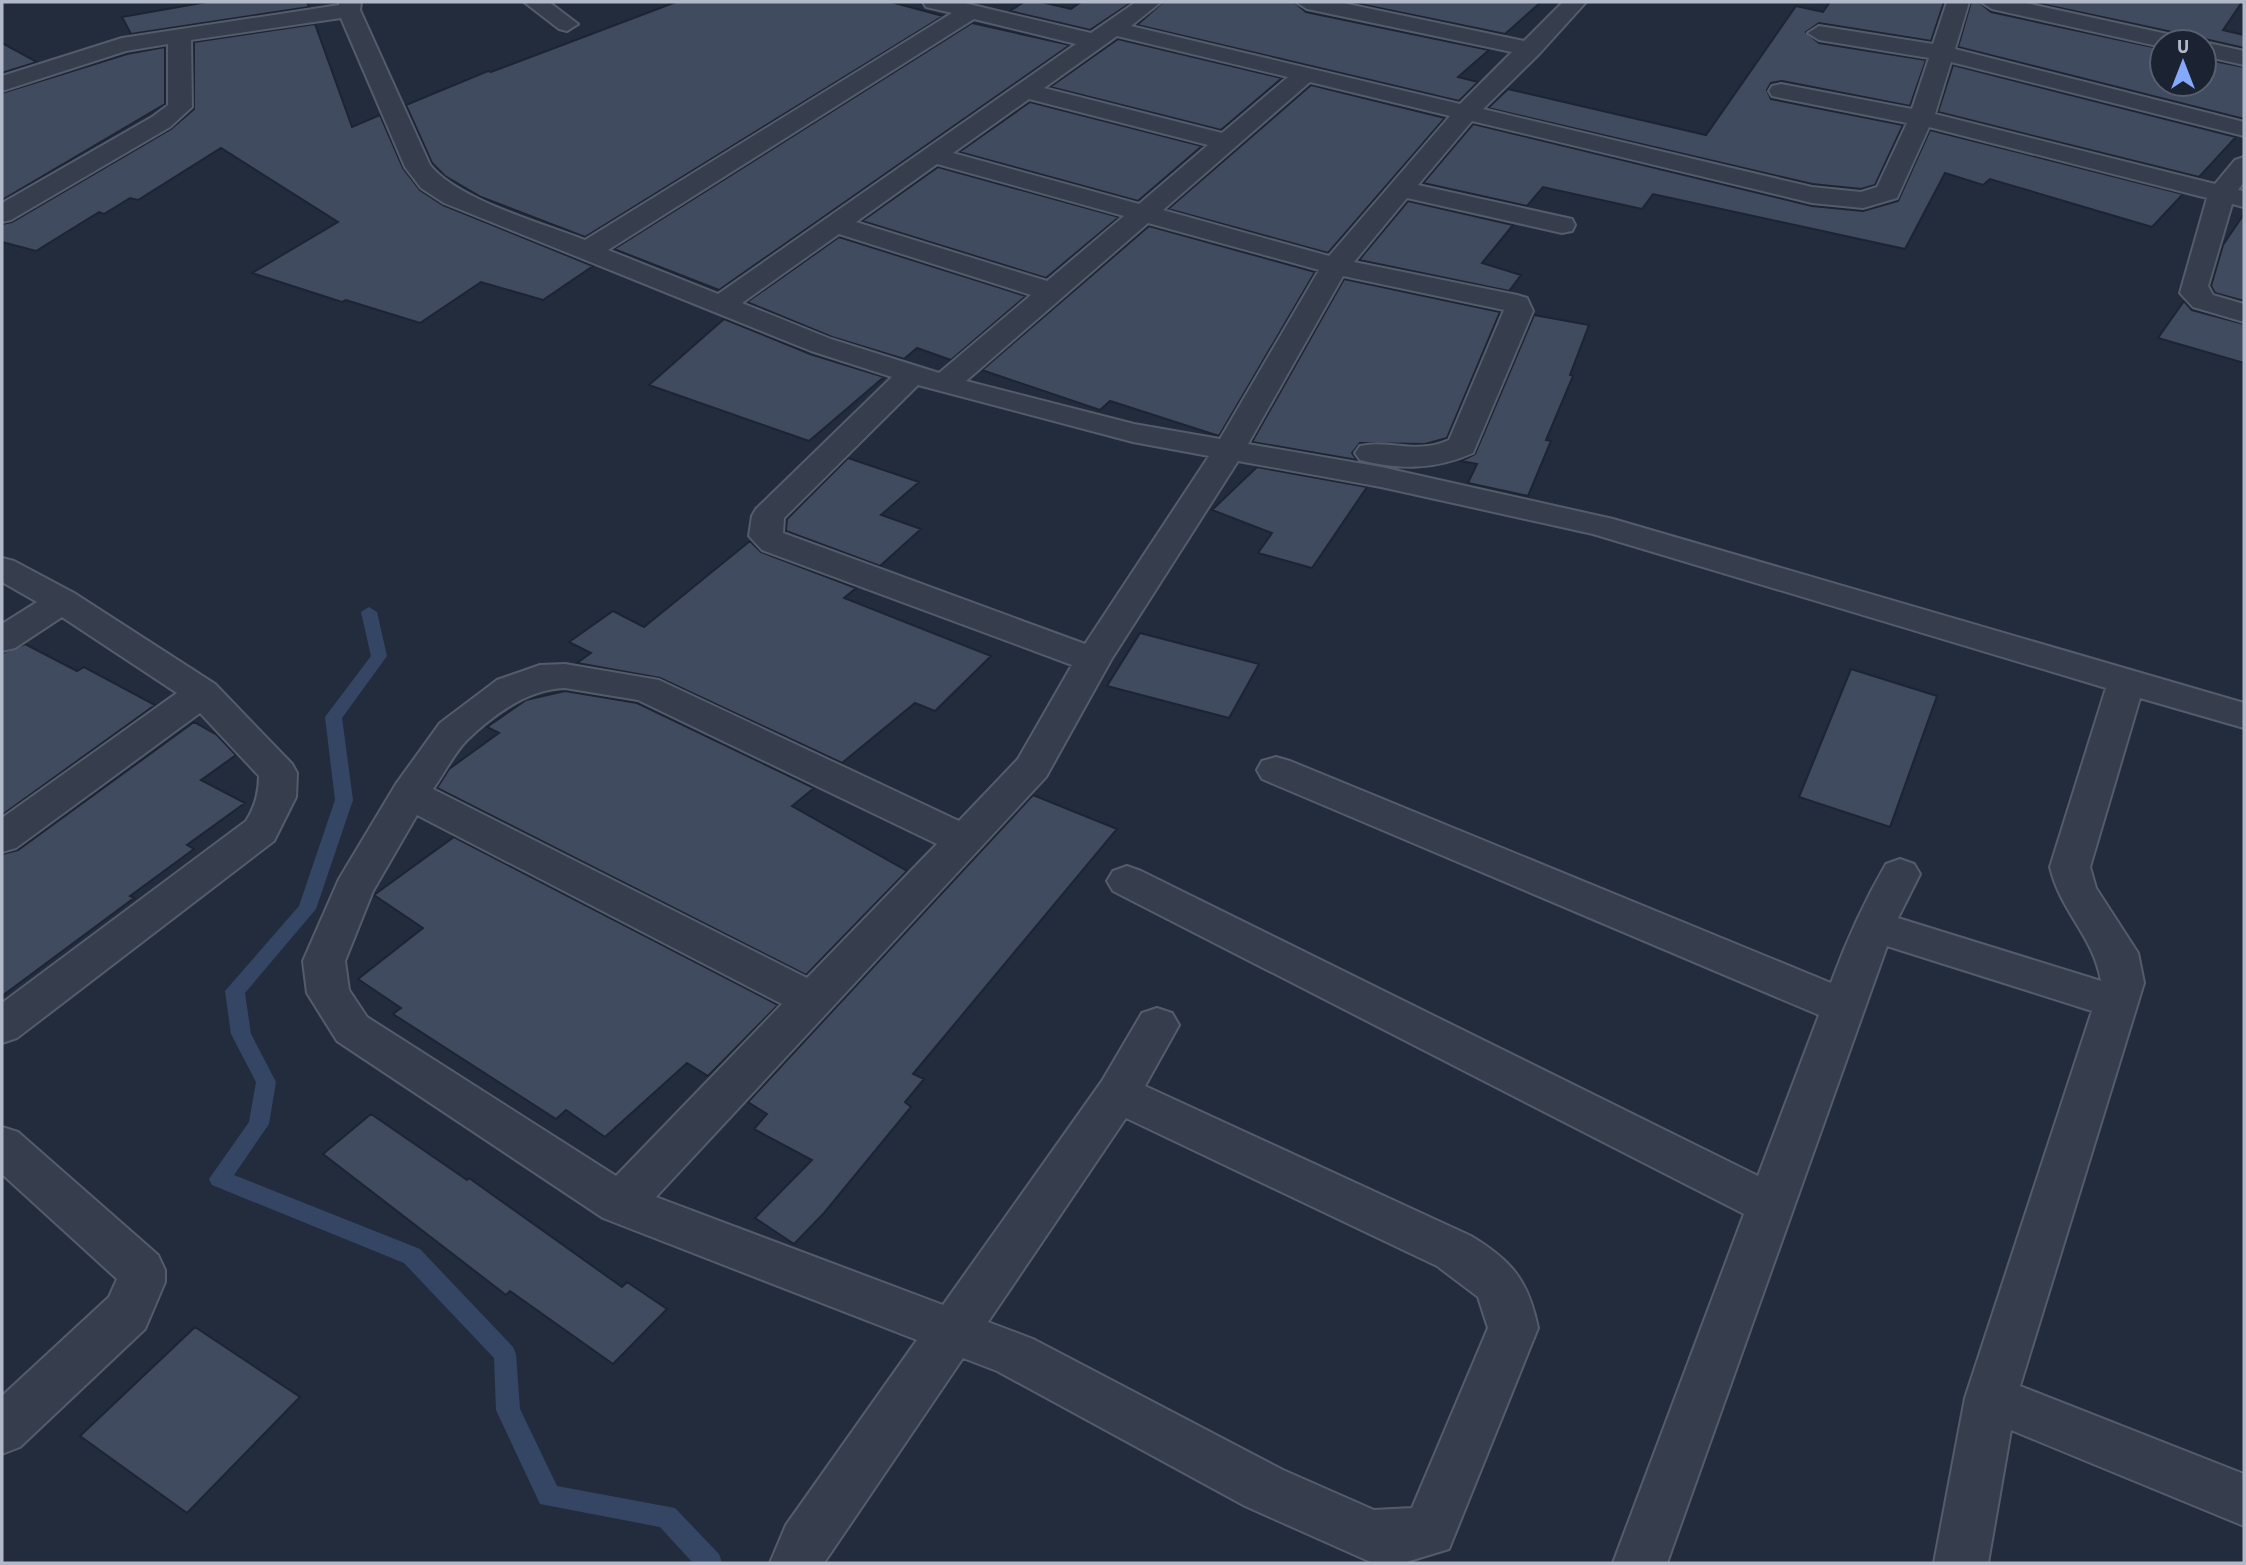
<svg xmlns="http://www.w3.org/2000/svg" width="2246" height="1565" font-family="'Source Sans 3',sans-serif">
  <rect width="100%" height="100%" fill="#222c3d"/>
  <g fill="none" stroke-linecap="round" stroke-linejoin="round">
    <path fill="#354665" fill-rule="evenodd" d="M369,607L377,612L387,656L342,718L353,800L316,909L245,993L251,1034L276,1082L269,1124L234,1175L420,1249L513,1347L516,1354L520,1409L557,1486L675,1508L719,1554L722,1563H693L660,1527L540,1504L496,1410L494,1358L404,1263L212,1185L209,1179L249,1122L256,1082L231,1034L225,991L299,906L335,800L325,717L371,656L361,612Z"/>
  </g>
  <path fill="#414b60" stroke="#1d2534" stroke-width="2" d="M207,2H307L309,7L131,34L122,17Z
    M676,2H891L943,16L585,237L481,197L445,176L432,163L406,105L488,71L491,72Z
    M1024,2H1041L1071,9L1081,2H1132L1090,30L1010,11Z
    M1163,2H1294L1306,12L1489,50L1458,77L1478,82L1459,101L1137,25Z
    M1350,2H1541L1505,34Z
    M1830,2H1944L1931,41L1819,23L1806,32L1819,43L1926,60L1910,106L1782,81L1771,83L1767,90L1771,99L1903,125L1875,185L1861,189L1812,184L1488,108L1508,89L1706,135L1796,6L1823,12Z
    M1971,2H1979L1991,12L2162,49V84H2204V59L2244,67V119L1958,47Z
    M2032,2H2242L2223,30L2244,35V48L2205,39L2187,42L2181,34Z
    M972,23L1070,45L719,290L614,249Z
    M315,24L352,127L380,115L403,168L420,190L443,205L593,266L543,300L481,282L420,323L346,300L342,302L252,273L338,222L221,148L138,200L130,198L104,214L99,212L36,251L2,242V224L12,222L171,129L194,109V42Z
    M1118,39L1282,78L1221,130L1050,87Z
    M2,43L37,62L2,73Z
    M165,47V104L2,200V93L127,54Z
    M1953,65L2236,137L2199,177L1938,112Z
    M1311,85L1445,118L1328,253L1168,209Z
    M1030,102L1202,146L1138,201L959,152Z
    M1473,124L1812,206L1863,211L1898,201L1930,130L2183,194L2152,227L1990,179L1983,185L1945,173L1905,249L1653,194L1642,209L1543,187L1527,206L1423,183Z
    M938,167L1119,217L1046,278L862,221Z
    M1408,201L1513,225L1482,263L1521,275L1509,291L1359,260Z
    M2244,214V301L2215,293L2211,286L2223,245Z
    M1149,226L1315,272L1219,436L1110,401L1100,410L982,370Z
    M839,237L1026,296L951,360L917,348L904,359L832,337L747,302Z
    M1344,279L1500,312L1447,438L1425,444L1360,443L1352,453L1357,460L1252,442Z
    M2184,301L2192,310L2244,324V363L2158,338Z
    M1534,315L1589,325L1570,375L1573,376L1546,440L1551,441L1528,496L1468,483L1477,464L1461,461L1475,454Z
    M724,319L810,354L884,377L809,441L649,385Z
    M848,458L919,482L881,515L921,529L880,566L786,531L787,519Z
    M1257,467L1367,487L1312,568L1258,553L1272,533L1212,510Z
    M750,541L761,552L856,588L844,598L991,656L935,711L915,703L842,763L660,678L577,663L591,653L569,642L613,611L644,627Z
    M1140,633L1259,664L1229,718L1107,686Z
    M25,644L77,671L84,667L155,705L2,815V653Z
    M1851,669L1937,696L1890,827L1799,797Z
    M565,691L637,703L814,788L792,806L907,871L806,975L437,788L449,769L499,733L487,727L526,700Z
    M194,722L217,735L236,755L201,780L245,803L187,845L194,849L130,896L134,898L2,996V854L18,850Z
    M1033,795L1117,829L913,1074L924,1079L905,1102L911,1107L824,1213L794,1244L755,1218L812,1160L754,1129L767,1114L748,1102Z
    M454,837L778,1005L708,1076L687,1063L605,1137L566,1110L556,1119L393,1014L401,1008L358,979L423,928L374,895Z
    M371,1114L467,1180L469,1178L622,1287L627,1282L667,1309L613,1364L510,1291L506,1295L323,1154Z
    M195,1327L300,1397L187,1513L80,1436Z"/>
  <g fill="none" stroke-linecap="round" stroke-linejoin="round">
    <defs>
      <path id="street" d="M339,2H361L360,10L430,165C458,200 542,223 585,240L952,13L926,7L923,2H960L1091,33L1136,2H1161L1131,26L1460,104L1512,52L1307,9L1296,2H1338L1524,41L1563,2H1586L1539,54L1483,109L1812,187L1861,192L1877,187L1907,123L1781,98L1772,96L1769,91L1772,86L1781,84L1912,109L1929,58L1819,40L1808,33L1819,26L1933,44L1947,2H1969L1955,49L2244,122V136L1951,62L1935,114L2215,184L2235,160L2244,157V182L2238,190L2244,191V207L2232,204L2208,286L2213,295L2244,304V322L2193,307L2180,293L2207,198L1929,127L1897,198L1863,208L1812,203L1472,121L1418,185L1572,219L1575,225L1572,231L1562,233L1407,198L1354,262L1517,295L1527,298L1533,311L1473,453C1435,470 1400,470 1360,460L1355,453L1360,446C1391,439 1415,455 1449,440L1504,310L1343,276L1248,444L1381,467L1613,519L2244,703V728L2140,698L2090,867L2096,888L2138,953L2144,983L2020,1386L2244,1474V1526L2011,1430L1988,1563H1934L1965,1398L2092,1011L1887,946L1667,1563H1613L1744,1214L1113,891L1107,881L1113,871L1127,866L1141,871L1758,1176L1819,1015L1262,779L1257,770L1262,761L1276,757L1290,761L1831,983C1846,942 1864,902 1886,864L1900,859L1914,864L1920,874L1898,918L2101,981C2093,935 2061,913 2050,867L2106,688L1593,534L1381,487L1238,461L1111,660L1046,777L656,1197L943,1305L1102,1081L1142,1013L1157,1008L1172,1013L1179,1025L1145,1086L1471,1236C1512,1261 1528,1280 1538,1328L1449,1549L1403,1563H1373L1245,1506L997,1371L963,1358L824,1563H770L786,1525L917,1340L603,1218L337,1041L307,993L303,961L339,879L396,784L440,723L497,680L540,665L565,664L659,680L959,821L1018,759L1072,665L762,550L749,536L752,516L756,509L892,377L811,351L444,203L421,188L405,167L341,18L191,40L192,107L170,127L11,220L2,222V203L152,117L168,105V44L126,51L2,91V76L122,38L339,5ZM974,19L1076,44L718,294L608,250ZM1117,36L1288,77L1222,133L1044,88ZM1310,82L1450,116L1329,256L1163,210ZM1029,99L1208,145L1139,204L953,153ZM937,164L1124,216L1047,281L856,222ZM1148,223L1319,270L1220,439L1134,424L966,381ZM839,234L1031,295L939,373L831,339L742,303ZM918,385L1133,442L1209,456L1085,644L783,533L784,518ZM565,688L638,700L937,844L807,978L433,789C444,774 454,753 467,740C494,714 528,689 565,688ZM417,815L782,1004L616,1176L367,1017L349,990L345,961L373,891ZM1126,1118L1437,1266L1478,1297L1488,1328L1412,1508L1374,1510L1283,1470L1033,1339L988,1322Z
        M524,2H549L578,24L567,31L559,29Z
        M1981,2H2021L2172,35L2180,37L2184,42H2162V47L1992,9Z
        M2204,42L2244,51V65L2204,56Z
        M2,558L14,561L74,593L215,684L292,764L297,773L296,797L274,841L17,1038L2,1043V1003L246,821C255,807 259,793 259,776L200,713L16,848L2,852V818L177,693L62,617L15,648L2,651V624L37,602L2,582Z
        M2,1127L18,1132L158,1255L165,1270V1282L145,1329L20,1447L2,1454V1396L109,1297L117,1279L2,1174Z"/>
    </defs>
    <use href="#street" stroke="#545c6b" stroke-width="4"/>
    <use href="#street" fill="#363e4d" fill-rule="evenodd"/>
  </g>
  <rect width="2246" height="1565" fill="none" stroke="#b2b9c9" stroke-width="7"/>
  <g transform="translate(2183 63)"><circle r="33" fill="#1b2332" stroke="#575f6e" stroke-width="2"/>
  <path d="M0-5L12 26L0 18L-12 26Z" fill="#84a9fc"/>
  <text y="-10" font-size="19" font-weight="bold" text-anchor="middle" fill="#b2b9c9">U</text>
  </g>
</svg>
